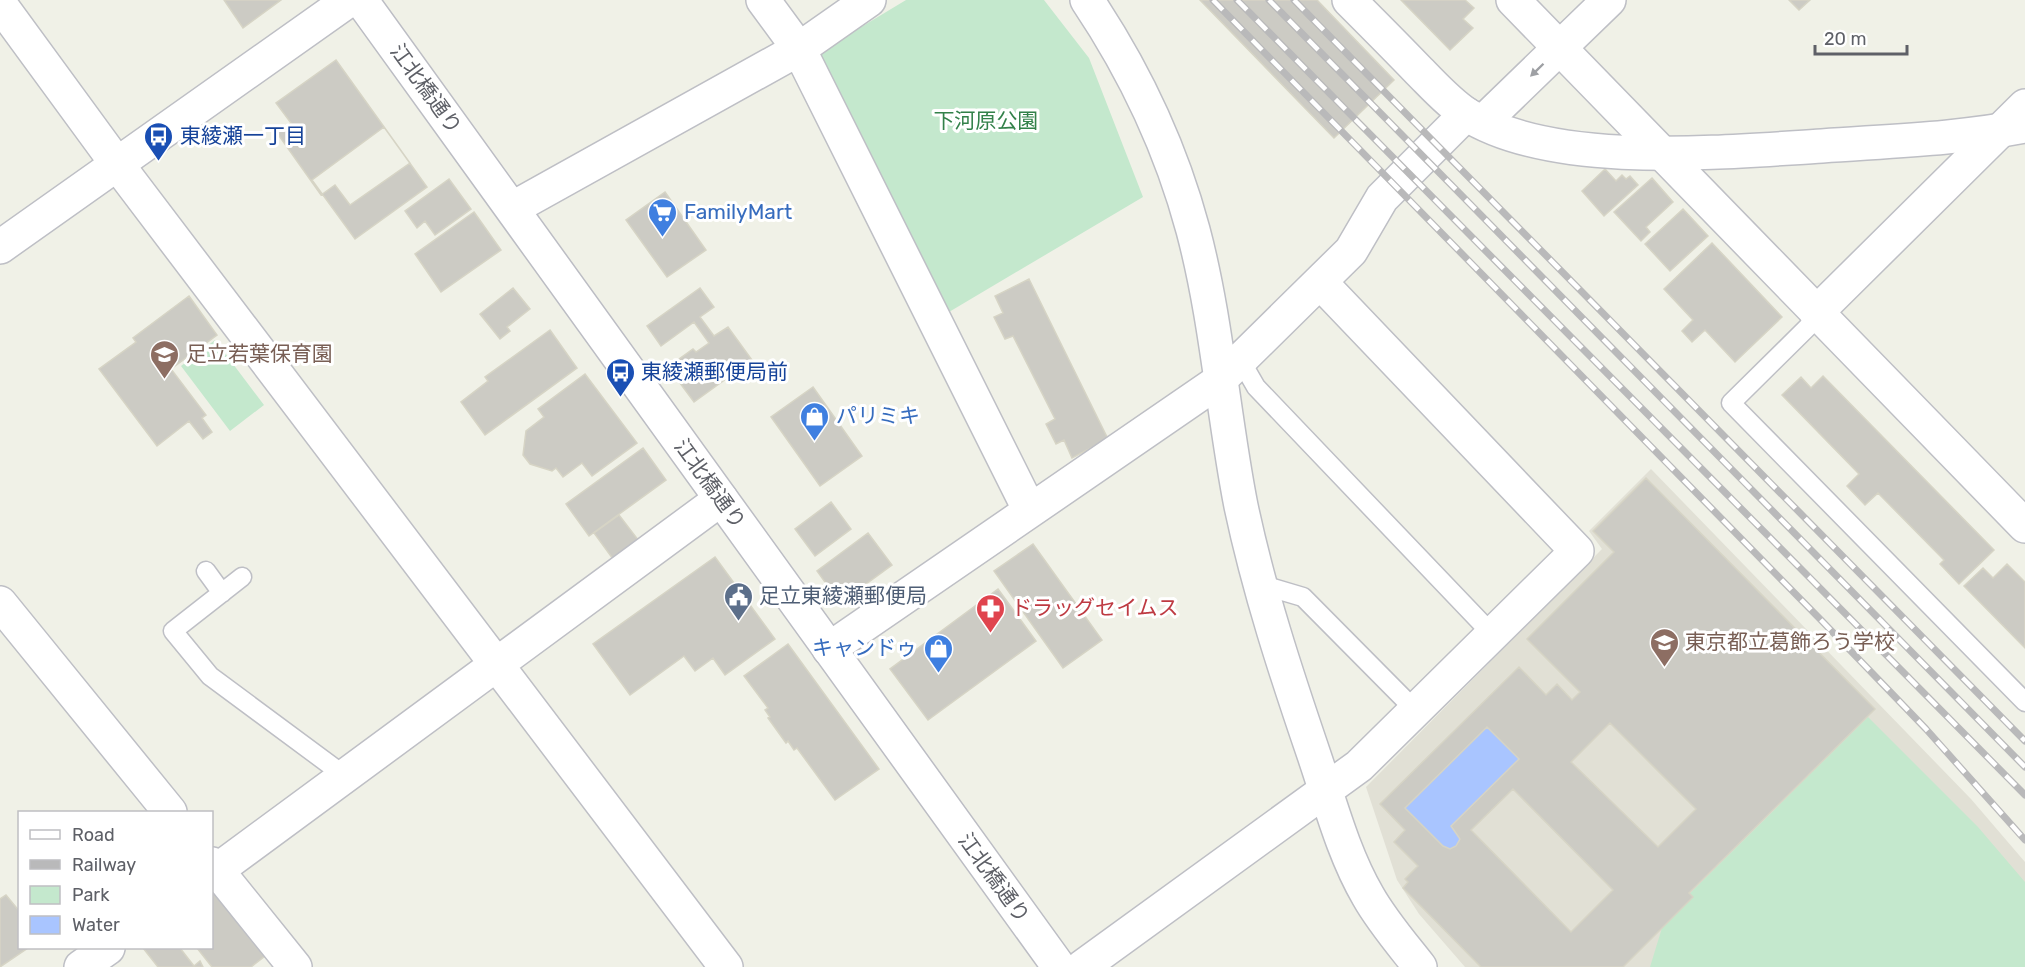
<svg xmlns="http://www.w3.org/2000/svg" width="2025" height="967" font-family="Rubik,'Noto Sans JP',sans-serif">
  <rect width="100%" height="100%" fill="#f0f1e7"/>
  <path fill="#e1e0d5" d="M1651,469L1971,799L2025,862V967H1465L1419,914L1397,880L1366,787L1602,549L1589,531Z"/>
  <path fill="#c4e8cd" d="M906,0H1044L1089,58L1143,197L949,312L818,53Z
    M215,340L264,405L230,431L181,366Z
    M1868,717L1978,827L2025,882V967H1650L1665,918Z"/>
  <path fill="#a9c5ff" d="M1487,727L1519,759L1451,826L1460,839L1456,846L1450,849L1443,846L1405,808Z"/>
  <path fill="#cccbc4" stroke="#d6d4c5" stroke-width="1.5" fill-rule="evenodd" d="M224,0H281L243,28Z
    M1200,0H1317L1394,80L1334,138Z
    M1401,0H1465L1474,8L1463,19L1473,28L1450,50Z
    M1789,0H1810L1799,10Z
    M336,60L410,163L350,205L335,185L321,195L277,133L291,123L276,103Z
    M384,127L427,187L355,239L312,180Z
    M1605,169L1616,181L1622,175L1626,179L1630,176L1638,185L1604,216L1582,191Z
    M1652,178L1673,202L1646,227L1650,232L1641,241L1614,212Z
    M449,179L471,209L435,235L425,221L417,228L405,211Z
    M665,192L706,250L667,277L626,220Z
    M1683,209L1708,236L1670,271L1645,244Z
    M474,212L501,250L441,292L415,254Z
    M1712,243L1782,317L1735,362L1705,330L1692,342L1682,331L1693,320L1664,289Z
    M1029,279L1108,439L1072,458L1064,440L1056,444L1046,424L1055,419L1013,336L1005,339L994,317L1003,313L995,296Z
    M513,288L530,309L507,327L510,331L500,339L480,314Z
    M700,288L714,307L700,317L714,336L728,327L752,360L694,402L668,367L693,349L696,352L709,343L694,322L661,346L647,326Z
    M189,296L217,335L171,369L206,415L202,418L212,432L203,439L189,421L157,446L99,369L136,342L133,338Z
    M550,330L577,368L485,435L461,402L488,381L485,377Z
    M585,374L637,443L592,476L582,463L563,477L556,468L552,471L530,464L523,455L526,431L544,417L538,409Z
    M1823,376L1994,550L1959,584L1940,564L1944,560L1878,493L1865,505L1847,486L1859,474L1782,395L1801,377L1811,388Z
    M813,387L862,456L820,486L771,417Z
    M643,448L666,480L589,536L566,504Z
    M1646,478L1875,709L1689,893L1693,897L1623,967H1481L1403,888L1408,882L1405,879L1418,866L1394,842L1405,830L1380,804L1519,667L1546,695L1557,684L1572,700L1580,692L1527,639L1614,552L1593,531ZM1610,723L1696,809L1658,847L1571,762ZM1487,727L1519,759L1451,826L1460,839L1456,846L1450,849L1443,846L1405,808ZM1513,789L1613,890L1571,932L1471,830Z
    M831,502L851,529L815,556L795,529Z
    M619,515L639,541L613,559L594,533Z
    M868,533L892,565L840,603L817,571Z
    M1033,544L1102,640L1063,668L994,571Z
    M715,557L775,639L725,675L713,658L695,671L684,656L630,695L593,644Z
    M2007,564L2025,582V648L1964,586L1983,568L1993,578Z
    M998,589L1036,641L928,720L890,669Z
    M788,644L879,769L835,800L797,748L794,750L788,741L786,743L768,718L770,717L765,710L768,708L744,676Z
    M216,892L265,956L251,967H212L197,948H212V895Z
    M6,895L20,912V948H28L0,967V899Z
    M143,948H180L194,966L200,961L203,967H158Z"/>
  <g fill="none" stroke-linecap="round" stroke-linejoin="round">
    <defs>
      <path id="service" d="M1819,316L1731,403L2025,702
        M1241,361L1256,387L1492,634
        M206,571L222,593
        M242,577L173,631L210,676L345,776
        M1259,584L1303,597L1415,710"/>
      <path id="minor" d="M763,0L799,49L1030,511
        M1087,0C1134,70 1171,148 1193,230C1217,320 1223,415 1241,506C1259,591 1286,673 1314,755C1330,802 1343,853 1368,896C1382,921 1402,944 1420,967
        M1513,0L2025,526
        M0,4L117,164L726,967
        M1483,122L1609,0
        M513,208L799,49L869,0
        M1816,313L2025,106
        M0,603L170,812
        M829,649L1219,381L1351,251L1382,198L1466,114
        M212,864L295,967
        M212,874L721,499
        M81,967L108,948
        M1082,967L1359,766L1577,551L1320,282"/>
      <path id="tertiary" d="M1349,0C1373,24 1396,47 1419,71C1434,86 1448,102 1466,114C1552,169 1723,152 1822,146C1890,141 1959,139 2025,126
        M0,247L349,0"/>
      <path id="secondary" d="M361,0L1059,967"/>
    </defs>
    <use href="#service" stroke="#bebfc5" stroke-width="21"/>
    <use href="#minor" stroke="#bebfc5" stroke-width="36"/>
    <use href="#tertiary" stroke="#bebfc5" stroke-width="36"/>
    <use href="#secondary" stroke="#bcbdc4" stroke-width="36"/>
    <use href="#service" stroke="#fff" stroke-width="18"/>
    <use href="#minor" stroke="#fff" stroke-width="33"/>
    <use href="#tertiary" stroke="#fff" stroke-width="33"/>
    <use href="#secondary" stroke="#fff" stroke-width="33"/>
    <defs>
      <path id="rail" d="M1213,0L1821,620L1926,729L2025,840
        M1237,0L2025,795
        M1269,0L2025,767
        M1294,0L2025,741"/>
    </defs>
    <use href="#rail" stroke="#b9b9ba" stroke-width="7"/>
    <use href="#rail" stroke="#fff" stroke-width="4.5" stroke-dasharray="14" stroke-linecap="butt"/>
  </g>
  <defs><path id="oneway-solid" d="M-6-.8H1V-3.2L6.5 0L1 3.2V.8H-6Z" transform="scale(1.5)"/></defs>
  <use fill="#9ea0a4" href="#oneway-solid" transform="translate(1537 70) rotate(136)"/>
  <defs>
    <symbol id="bus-pin" viewBox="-11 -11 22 30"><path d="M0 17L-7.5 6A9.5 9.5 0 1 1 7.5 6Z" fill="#1a4fb4" stroke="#fff"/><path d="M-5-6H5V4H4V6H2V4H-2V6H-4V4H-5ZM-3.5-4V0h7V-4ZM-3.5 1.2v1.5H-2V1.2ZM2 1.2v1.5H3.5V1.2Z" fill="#fff"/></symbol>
    <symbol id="supermarket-pin" viewBox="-11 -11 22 30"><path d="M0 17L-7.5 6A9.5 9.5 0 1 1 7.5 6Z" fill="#3f7fe0" stroke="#fff"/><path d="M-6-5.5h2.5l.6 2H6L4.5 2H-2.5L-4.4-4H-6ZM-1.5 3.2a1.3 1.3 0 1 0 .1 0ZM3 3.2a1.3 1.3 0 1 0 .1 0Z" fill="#fff"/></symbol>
    <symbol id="school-pin" viewBox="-11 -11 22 30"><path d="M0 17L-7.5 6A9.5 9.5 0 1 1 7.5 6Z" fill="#8d6e63" stroke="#fff"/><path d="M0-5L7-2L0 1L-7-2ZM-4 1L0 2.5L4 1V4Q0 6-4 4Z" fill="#fff"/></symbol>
    <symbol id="shop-pin" viewBox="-11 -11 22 30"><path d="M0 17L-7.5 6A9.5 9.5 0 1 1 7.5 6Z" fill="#3f7fe0" stroke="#fff"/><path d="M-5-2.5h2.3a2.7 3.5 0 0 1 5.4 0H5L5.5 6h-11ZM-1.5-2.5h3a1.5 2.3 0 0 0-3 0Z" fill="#fff"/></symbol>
    <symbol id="civic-pin" viewBox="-11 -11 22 30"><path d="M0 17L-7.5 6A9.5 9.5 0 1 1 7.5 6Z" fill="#5c6f8a" stroke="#fff"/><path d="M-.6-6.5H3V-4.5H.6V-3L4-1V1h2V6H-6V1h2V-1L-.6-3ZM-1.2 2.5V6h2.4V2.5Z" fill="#fff"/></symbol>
    <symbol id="pharmacy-pin" viewBox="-11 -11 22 30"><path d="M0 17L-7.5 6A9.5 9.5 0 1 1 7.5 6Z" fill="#e0444e" stroke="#fff"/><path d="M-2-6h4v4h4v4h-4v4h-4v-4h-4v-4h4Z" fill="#fff"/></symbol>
  </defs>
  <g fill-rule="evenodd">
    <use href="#bus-pin" x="142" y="120" width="33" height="45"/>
    <use href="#supermarket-pin" x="646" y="196" width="33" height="45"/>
    <use href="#school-pin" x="148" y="338" width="33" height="45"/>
    <use href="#bus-pin" x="604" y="356" width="33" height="45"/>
    <use href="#shop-pin" x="798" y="400" width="33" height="45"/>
    <use href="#civic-pin" x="722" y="580" width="33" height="45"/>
    <use href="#pharmacy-pin" x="974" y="592" width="33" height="45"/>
    <use href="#school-pin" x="1648" y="626" width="33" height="45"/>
    <use href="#shop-pin" x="922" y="632" width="33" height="45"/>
  </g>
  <g text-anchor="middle" stroke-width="6" stroke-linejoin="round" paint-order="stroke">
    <g font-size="21" fill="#5e6067" stroke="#fff">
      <text transform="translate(426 89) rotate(54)" y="7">江北橋通り</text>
      <text transform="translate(710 484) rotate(54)" y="7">江北橋通り</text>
      <text transform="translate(994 878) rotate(54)" y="7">江北橋通り</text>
    </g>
    <g font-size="21" fill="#33814a" stroke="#fff">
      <text x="986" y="128">下河原公園</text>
    </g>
    <g font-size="21" fill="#164399" stroke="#fff" text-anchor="start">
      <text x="180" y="143">東綾瀬一丁目</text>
      <text x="641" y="379">東綾瀬郵便局前</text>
    </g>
    <g font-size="21" fill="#366cbe" stroke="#fff" text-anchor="start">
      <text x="684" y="219">FamilyMart</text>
      <text x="836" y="423">パリミキ</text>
      <text x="917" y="655" text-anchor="end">キャンドゥ</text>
    </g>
    <g font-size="21" fill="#785e54" stroke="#fff" text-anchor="start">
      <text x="186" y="361">足立若葉保育園</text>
      <text x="1685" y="649">東京都立葛飾ろう学校</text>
    </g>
    <g font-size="21" fill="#4e5e75" stroke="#fff" text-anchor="start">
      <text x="759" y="603">足立東綾瀬郵便局</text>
    </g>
    <g font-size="21" fill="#be3a42" stroke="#fff" text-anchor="start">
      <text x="1011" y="615">ドラッグセイムス</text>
    </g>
  </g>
  <rect x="18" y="811" width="195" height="138" fill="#ffffff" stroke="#bfbfc2" stroke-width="1.5"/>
  <rect x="30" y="830" width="30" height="9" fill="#ffffff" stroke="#bfbfc2" stroke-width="1.5"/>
  <text x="72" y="841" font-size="18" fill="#5e6067">Road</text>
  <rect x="30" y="860" width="30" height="9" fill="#b9b9ba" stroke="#bfbfc2" stroke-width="1.5"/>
  <text x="72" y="871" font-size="18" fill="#5e6067">Railway</text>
  <rect x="30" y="886" width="30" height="18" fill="#c4e8cd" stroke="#bfbfc2" stroke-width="1.5"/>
  <text x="72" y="901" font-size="18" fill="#5e6067">Park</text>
  <rect x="30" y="916" width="30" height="18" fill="#a9c5ff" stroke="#bfbfc2" stroke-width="1.5"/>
  <text x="72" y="931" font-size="18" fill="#5e6067">Water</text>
  <path d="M1815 45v9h92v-9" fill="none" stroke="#5e6067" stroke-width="3"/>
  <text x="1824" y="45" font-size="18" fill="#5e6067" stroke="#ffffff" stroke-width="4.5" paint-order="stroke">20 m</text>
</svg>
